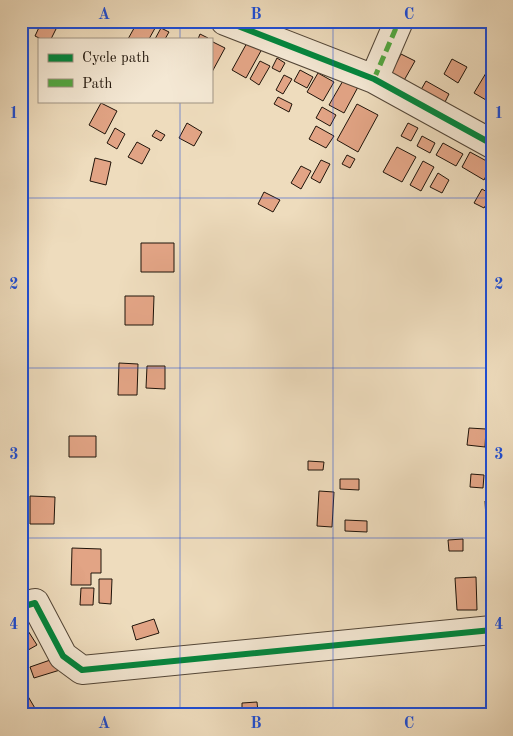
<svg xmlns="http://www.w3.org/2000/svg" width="513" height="736" font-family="'Old Standard TT',serif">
  <rect width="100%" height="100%" fill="#eedcbd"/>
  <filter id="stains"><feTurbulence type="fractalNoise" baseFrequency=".004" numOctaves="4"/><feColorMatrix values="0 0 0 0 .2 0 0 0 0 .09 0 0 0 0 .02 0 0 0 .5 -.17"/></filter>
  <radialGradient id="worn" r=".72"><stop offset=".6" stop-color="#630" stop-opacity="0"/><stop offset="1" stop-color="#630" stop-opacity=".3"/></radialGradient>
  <path fill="#e2a485" stroke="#1f140a" d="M42,21H55L59,23L51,39H41L35,36Z
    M138,21H159L149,39H128Z
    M165,21H178L175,27Z
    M161,28L169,32L165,39H155Z
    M200,34L208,38L207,39H198Z
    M211,41L225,48L212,72H211Z
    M248,41L262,49L246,78L232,70Z
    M401,54L415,61L402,84L389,77Z
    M277,58L285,63L280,72L272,68Z
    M452,59L467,67L458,83L444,74Z
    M260,61L270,66L259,85L250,79Z
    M489,68L492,69V90L486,100L474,93Z
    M300,70L313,77L307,88L294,81Z
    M318,73L334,82L323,101L307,92Z
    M284,75L292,79L283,94L276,90Z
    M344,79L358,87L344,113L329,105Z
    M426,81L449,94L442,108L418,95Z
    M278,97L292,104L289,112L274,104Z
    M101,103L117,111L105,134L89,125Z
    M357,104L378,115L358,152L337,140Z
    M322,107L336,115L330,126L316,118Z
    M187,123L202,132L194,146L179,138Z
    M408,123L418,128L411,141L401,136Z
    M316,126L334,136L326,148L309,139Z
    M115,128L125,134L117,149L107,143Z
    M156,130L165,135L161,141L152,136Z
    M422,136L435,143L430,153L417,146Z
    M137,142L150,149L142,164L128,157Z
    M443,143L463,154L456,166L436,155Z
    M397,147L416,157L402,182L383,172Z
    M470,152L492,164L484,180L462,167Z
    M347,155L355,159L350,168L342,164Z
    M95,158L111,162L106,185L90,181Z
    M321,160L330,164L320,183L311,178Z
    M423,161L434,167L421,191L410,185Z
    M301,166L311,171L301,189L291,183Z
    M438,173L449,180L442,193L430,187Z
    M482,189L492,195L484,208L474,203Z
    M264,192L280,200L273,212L258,204Z
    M141,243H174V272H141Z
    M125,296H154L153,325H125Z
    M119,363L138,364L137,395H118Z
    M147,366H165V389L146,388Z
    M469,428L486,429L485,447L467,445Z
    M69,436H96V457H69Z
    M308,461L324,462L323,470H308Z
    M471,474L484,475L483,488L470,487Z
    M340,479H359V490L340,489Z
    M319,491L334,492L332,527L317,526Z
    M30,496L55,497L54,524H30Z
    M485,501H492V518H486Z
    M345,520L367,521V532L345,531Z
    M463,539V551H449L448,540Z
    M72,548L101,549V573H91V585H71Z
    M476,577L477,610H457L455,578Z
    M99,579H112L111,604L99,603Z
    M81,588H94L93,605H80Z
    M154,619L159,633L136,640L132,626Z
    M23,623L37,645L21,654V624Z
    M56,658L60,670L34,678L30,667Z
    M26,693L39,715H21V696Z
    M257,702L258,712H242V703Z"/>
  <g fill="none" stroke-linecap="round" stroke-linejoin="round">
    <defs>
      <path id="minor" d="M225,21L374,79L492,144
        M374,79L399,21
        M21,607L35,603L63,656L82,670L492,630"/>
    </defs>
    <use href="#minor" stroke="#534637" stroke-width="30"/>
    <use href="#minor" stroke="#f4e8d4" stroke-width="28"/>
    <path stroke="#52a841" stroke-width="5" stroke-dasharray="10 5" stroke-linecap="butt" d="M374,79L399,21"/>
    <defs>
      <path id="cycleway" d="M225,21L374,79L492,144
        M21,607L35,603L63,656L82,670L492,630"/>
    </defs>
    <use href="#cycleway" stroke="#f4e8d4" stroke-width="9"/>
    <use href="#cycleway" stroke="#00873e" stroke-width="6"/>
  </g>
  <path fill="none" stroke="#1d4ed8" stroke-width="1" stroke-opacity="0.55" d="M180,21V39M333,21V715M180,101V715M21,198H492M21,368H492M21,538H492"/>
  <rect width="513" height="736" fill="none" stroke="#eedcbd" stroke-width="55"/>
  <rect x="38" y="38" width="175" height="65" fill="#f4e8d4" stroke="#9f9383"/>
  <rect x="48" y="54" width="25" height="8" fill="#00873e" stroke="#9f9383"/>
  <text x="82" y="62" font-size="15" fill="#1f140a">Cycle path</text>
  <rect x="48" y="79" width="25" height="8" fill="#52a841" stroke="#9f9383"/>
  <text x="82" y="88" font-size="15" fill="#1f140a">Path</text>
  <rect x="28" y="28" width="458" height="680" fill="none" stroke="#1d4ed8" stroke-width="2"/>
  <g font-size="16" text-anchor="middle" font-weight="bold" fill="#1d4ed8">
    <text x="104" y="19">A</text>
    <text x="256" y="19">B</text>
    <text x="409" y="19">C</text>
    <text x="14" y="118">1</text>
    <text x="499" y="118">1</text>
    <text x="14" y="289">2</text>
    <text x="499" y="289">2</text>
    <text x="14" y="459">3</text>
    <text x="499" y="459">3</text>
    <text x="14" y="629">4</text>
    <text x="499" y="629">4</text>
    <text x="104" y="728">A</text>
    <text x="256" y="728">B</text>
    <text x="409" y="728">C</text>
  </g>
  <rect width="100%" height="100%" filter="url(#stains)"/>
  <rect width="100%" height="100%" fill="url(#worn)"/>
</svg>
